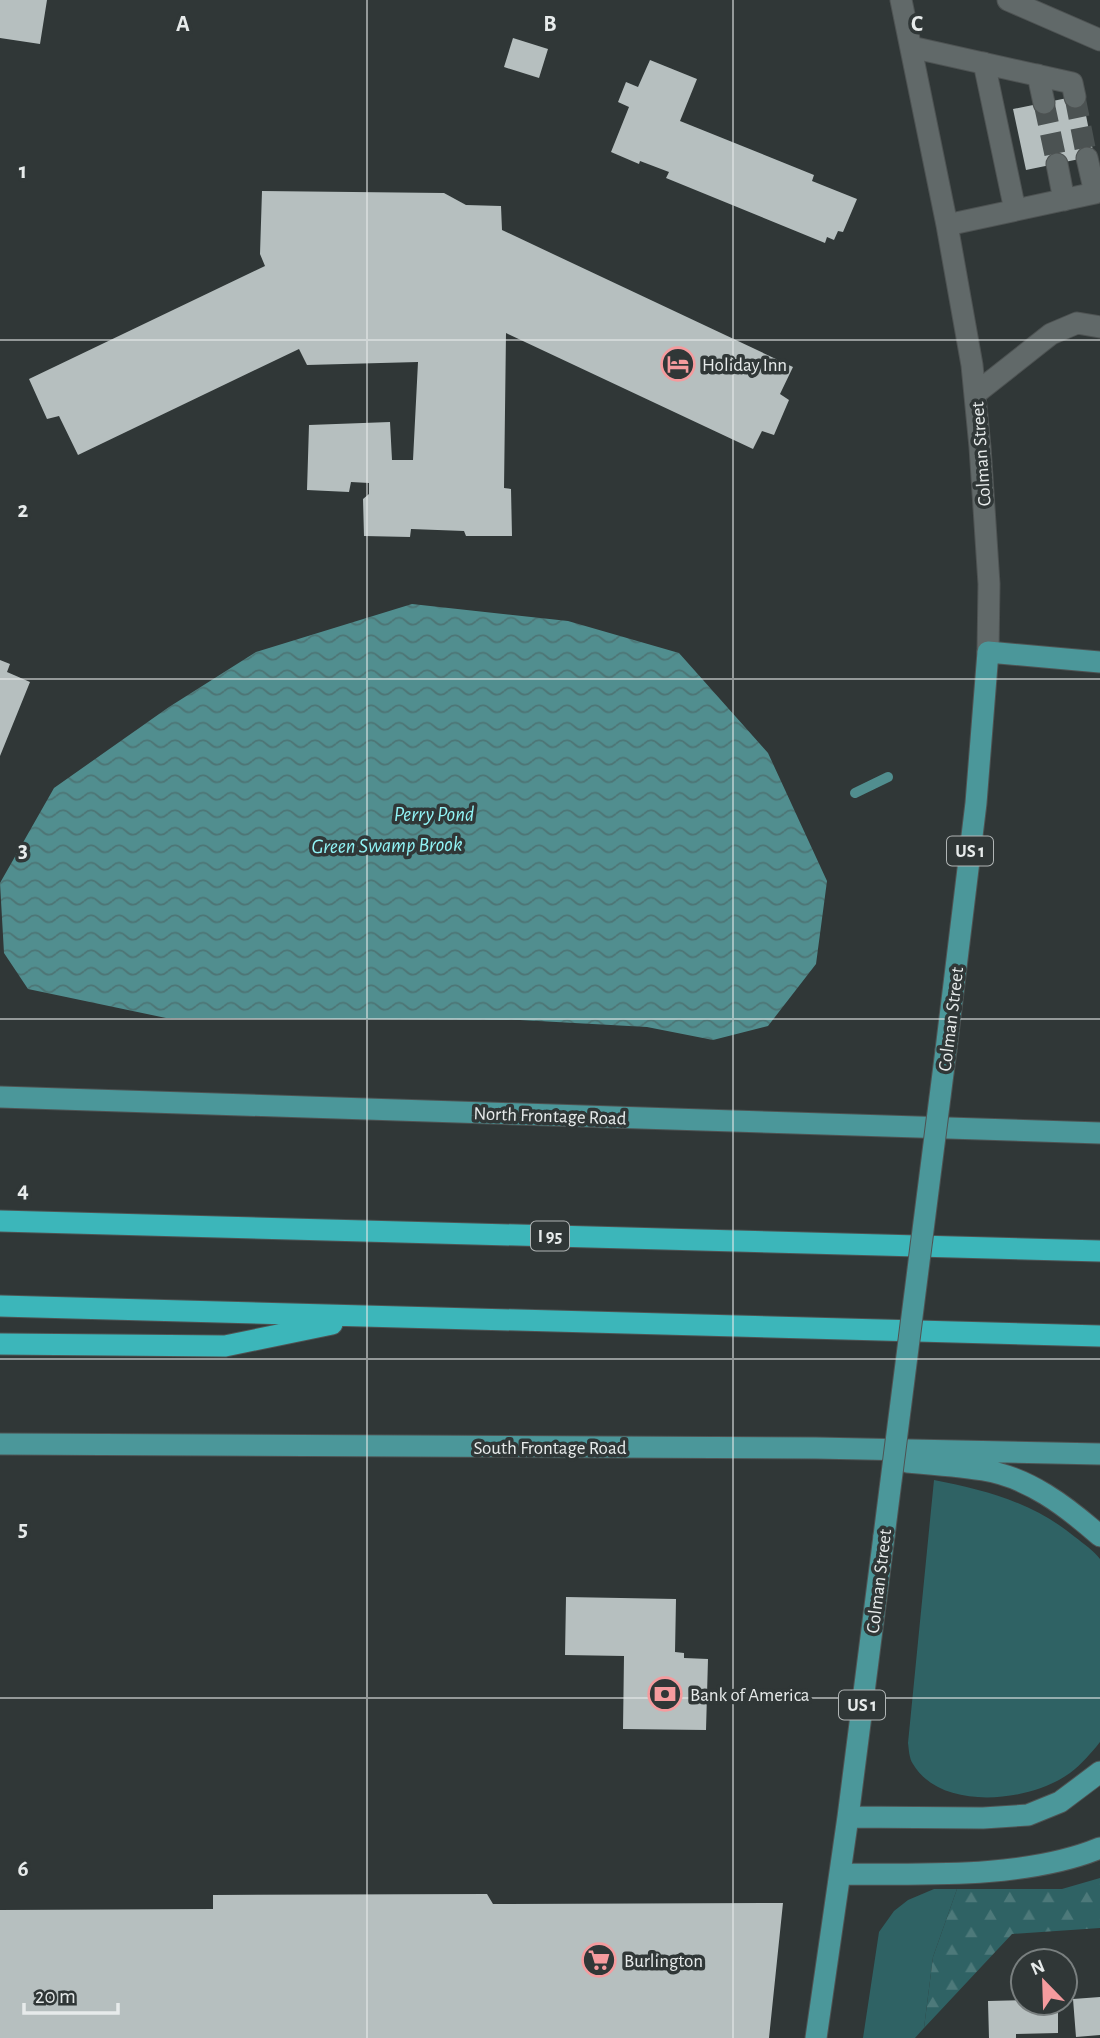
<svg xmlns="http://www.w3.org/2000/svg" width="1100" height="2038" font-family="'Alegreya Sans',sans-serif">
  <defs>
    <pattern id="forest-firs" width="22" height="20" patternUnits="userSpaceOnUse" patternTransform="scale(1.75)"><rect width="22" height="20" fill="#2f6264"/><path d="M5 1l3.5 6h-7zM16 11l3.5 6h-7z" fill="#4d797a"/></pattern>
    <pattern id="water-waves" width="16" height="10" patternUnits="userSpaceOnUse" patternTransform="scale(1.75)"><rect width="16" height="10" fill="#518e8f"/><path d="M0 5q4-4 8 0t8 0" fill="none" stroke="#4d7575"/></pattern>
  </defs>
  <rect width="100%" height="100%" fill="#303737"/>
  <path fill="#2f6264" d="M934,1480C986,1490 1034,1503 1075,1537C1084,1544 1093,1550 1100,1559V1742C1092,1752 1081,1765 1070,1773C1031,1802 941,1812 913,1764C909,1758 909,1750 908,1743Z
    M934,1889H957L933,1957L924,2028L915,2038H863L879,1932L894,1911L908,1900Z"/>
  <path fill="url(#forest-firs)" d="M1100,1878V1928L1012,1934L924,2028L933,1957L957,1889H1062Z"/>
  <path fill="url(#water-waves)" d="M412,604L568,621L679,653L768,753L827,881L816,964L768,1026L713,1040L647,1027L520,1020L166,1018L28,989L4,953L0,883L54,788L169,707L256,652Z"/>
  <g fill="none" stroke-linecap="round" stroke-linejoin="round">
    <path stroke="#518e8f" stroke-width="10" d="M855,793L888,777"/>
  </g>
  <path fill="#b6bfbf" d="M0,0H47L40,44L0,38Z
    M513,38L548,49L539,78L504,67Z
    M650,60L697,79L680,121L814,175L812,181L857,199L843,232L838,231L834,240L827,237L825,243L666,178L669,172L640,161L639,164L611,152L629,107L618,102L626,82L638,87Z
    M1082,95L1094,156L1026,170L1013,109Z
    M262,191L444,193L466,205L501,206L502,230L793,367L780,394L789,400L774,435L762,431L753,449L506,333L504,488L511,489L512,536H466L464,531L411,529L410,537L364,536L363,499L369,494V483L351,482L349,492L307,490L309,425L390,422L392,460H413L418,362L307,365L299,349L78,455L59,416L47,419L29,379L265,266L260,254Z
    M0,660L10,664L7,672L30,682L0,756Z
    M566,1597L676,1599L675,1652L684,1653V1658L708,1659L706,1730L623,1729L624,1656L565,1655Z
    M487,1894L493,1904L783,1903L769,2038H0V1910L213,1909V1895Z
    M1100,1997V2035L1076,2037L1073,1999Z
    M1023,2000V2003H1058V2033L1016,2034V2038H989L988,2001Z"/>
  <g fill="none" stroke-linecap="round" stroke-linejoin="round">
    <path stroke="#4b5252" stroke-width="21" stroke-dasharray="21 10" stroke-linecap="butt" d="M1075,97L1087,158
      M1044,103L1057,164"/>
    <defs>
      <path id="minor" d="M901,0L947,225L972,365L980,447L989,584L988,652
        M1008,0L1100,40
        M911,47L1072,83L1075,97
        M984,63L1015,210
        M1038,75L1044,103
        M1057,164L1064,200
        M947,225L1095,193L1087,158
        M975,394L1051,334L1077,323L1100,327"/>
      <path id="major" d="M946,1050L976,803L988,652L1100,662
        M0,1097L1100,1133
        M0,1444L816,1448L1100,1454
        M907,1462C932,1464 958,1466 983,1470C1028,1477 1066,1506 1100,1536
        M848,1817L983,1818L1028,1815L1060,1802L1100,1772
        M840,1874C921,1874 1025,1879 1100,1848
        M816,2038L848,1817L884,1536"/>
      <path id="highway" d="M0,1221L1100,1251
        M0,1306L1100,1336
        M0,1344L225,1346L332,1324"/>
    </defs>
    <use href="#minor" stroke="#4e5353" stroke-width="23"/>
    <use href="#major" stroke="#4e5353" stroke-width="23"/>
    <use href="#highway" stroke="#4e5353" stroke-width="23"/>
    <use href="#minor" stroke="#616969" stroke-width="21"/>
    <use href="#major" stroke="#4b979a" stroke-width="21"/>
    <use href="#highway" stroke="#3cb6ba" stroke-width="21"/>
    <defs>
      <path id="major-bridge" d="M884,1536L946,1050"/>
    </defs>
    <use href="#major-bridge" stroke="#4e5353" stroke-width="23" stroke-linecap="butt"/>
    <use href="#major-bridge" stroke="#4b979a" stroke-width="21"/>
  </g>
  <path fill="none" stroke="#e7ebeb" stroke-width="2" stroke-opacity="0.55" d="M367,0V2038M733,0V2038M0,340H1100M0,679H1100M0,1019H1100M0,1359H1100M0,1698H1100"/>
  <defs>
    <symbol id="hotel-ring" viewBox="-11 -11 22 22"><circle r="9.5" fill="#303737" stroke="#f59b9e" stroke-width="1.5"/><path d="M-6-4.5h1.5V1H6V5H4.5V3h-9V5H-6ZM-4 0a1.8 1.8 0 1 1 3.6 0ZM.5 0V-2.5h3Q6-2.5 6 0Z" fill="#f59b9e"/></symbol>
    <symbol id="bank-ring" viewBox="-11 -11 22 22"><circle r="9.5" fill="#303737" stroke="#f59b9e" stroke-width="1.5"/><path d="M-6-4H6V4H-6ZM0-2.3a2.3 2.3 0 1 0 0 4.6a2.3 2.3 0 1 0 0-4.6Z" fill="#f59b9e"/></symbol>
    <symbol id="supermarket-ring" viewBox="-11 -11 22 22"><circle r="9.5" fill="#303737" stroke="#f59b9e" stroke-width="1.5"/><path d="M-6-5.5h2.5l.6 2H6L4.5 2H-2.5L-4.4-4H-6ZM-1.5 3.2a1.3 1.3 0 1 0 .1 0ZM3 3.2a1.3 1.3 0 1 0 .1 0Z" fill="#f59b9e"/></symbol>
  </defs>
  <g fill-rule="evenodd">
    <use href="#hotel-ring" x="659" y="345" width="38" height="38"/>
    <use href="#bank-ring" x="646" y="1675" width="38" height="38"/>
    <use href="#supermarket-ring" x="580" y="1941" width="38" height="38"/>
  </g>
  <g text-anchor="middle" stroke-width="7" stroke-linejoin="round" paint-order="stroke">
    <g fill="#303737" stroke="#b0b5b5" stroke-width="2">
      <rect x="947" y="836.5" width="46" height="29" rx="5"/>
      <rect x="531" y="1221.5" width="38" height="29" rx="5"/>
      <rect x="839" y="1690.5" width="46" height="29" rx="5"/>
    </g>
    <g font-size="18" font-weight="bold" fill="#e7ebeb">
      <text x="970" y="857">US 1</text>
      <text x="550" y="1242">I 95</text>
      <text x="862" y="1711">US 1</text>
    </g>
    <g font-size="19" fill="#e7ebeb" stroke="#303737" text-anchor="start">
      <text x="702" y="371">Holiday Inn</text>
      <text x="690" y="1701">Bank of America</text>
      <text x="624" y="1967">Burlington</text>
    </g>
    <g font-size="19" fill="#e7ebeb" stroke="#303737">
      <text transform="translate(980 454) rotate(-94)" y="7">Colman Street</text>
      <text transform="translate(950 1019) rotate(-83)" y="7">Colman Street</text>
      <text transform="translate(550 1115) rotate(2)" y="7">North Frontage Road</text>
      <text x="550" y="1454">South Frontage Road</text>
      <text transform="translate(878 1581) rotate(-83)" y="7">Colman Street</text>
    </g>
    <g font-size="21" font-style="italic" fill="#91f4f6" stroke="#303737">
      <text x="434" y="821">Perry Pond</text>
      <text transform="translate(387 845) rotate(-1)" y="7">Green Swamp Brook</text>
    </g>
  </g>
  <g font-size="23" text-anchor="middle" font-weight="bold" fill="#e7ebeb" stroke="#303737" stroke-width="7" stroke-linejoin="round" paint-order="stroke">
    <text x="183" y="31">A</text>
    <text x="550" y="31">B</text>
    <text x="917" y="31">C</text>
    <text x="23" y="178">1</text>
    <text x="23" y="517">2</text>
    <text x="23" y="857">3</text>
    <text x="23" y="1197">4</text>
    <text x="23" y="1536">5</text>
    <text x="23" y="1876">6</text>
  </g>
  <g transform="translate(1044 1982) rotate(337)"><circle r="33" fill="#303737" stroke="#797f7f" stroke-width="2"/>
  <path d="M0-5L12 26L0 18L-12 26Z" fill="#f59b9e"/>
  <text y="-10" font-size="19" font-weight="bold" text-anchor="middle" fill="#e7ebeb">N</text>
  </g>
  <path d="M24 2003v10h94v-10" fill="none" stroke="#e7ebeb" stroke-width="3.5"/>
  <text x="35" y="2003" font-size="21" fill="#e7ebeb" stroke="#303737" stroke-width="5" paint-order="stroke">20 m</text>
</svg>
